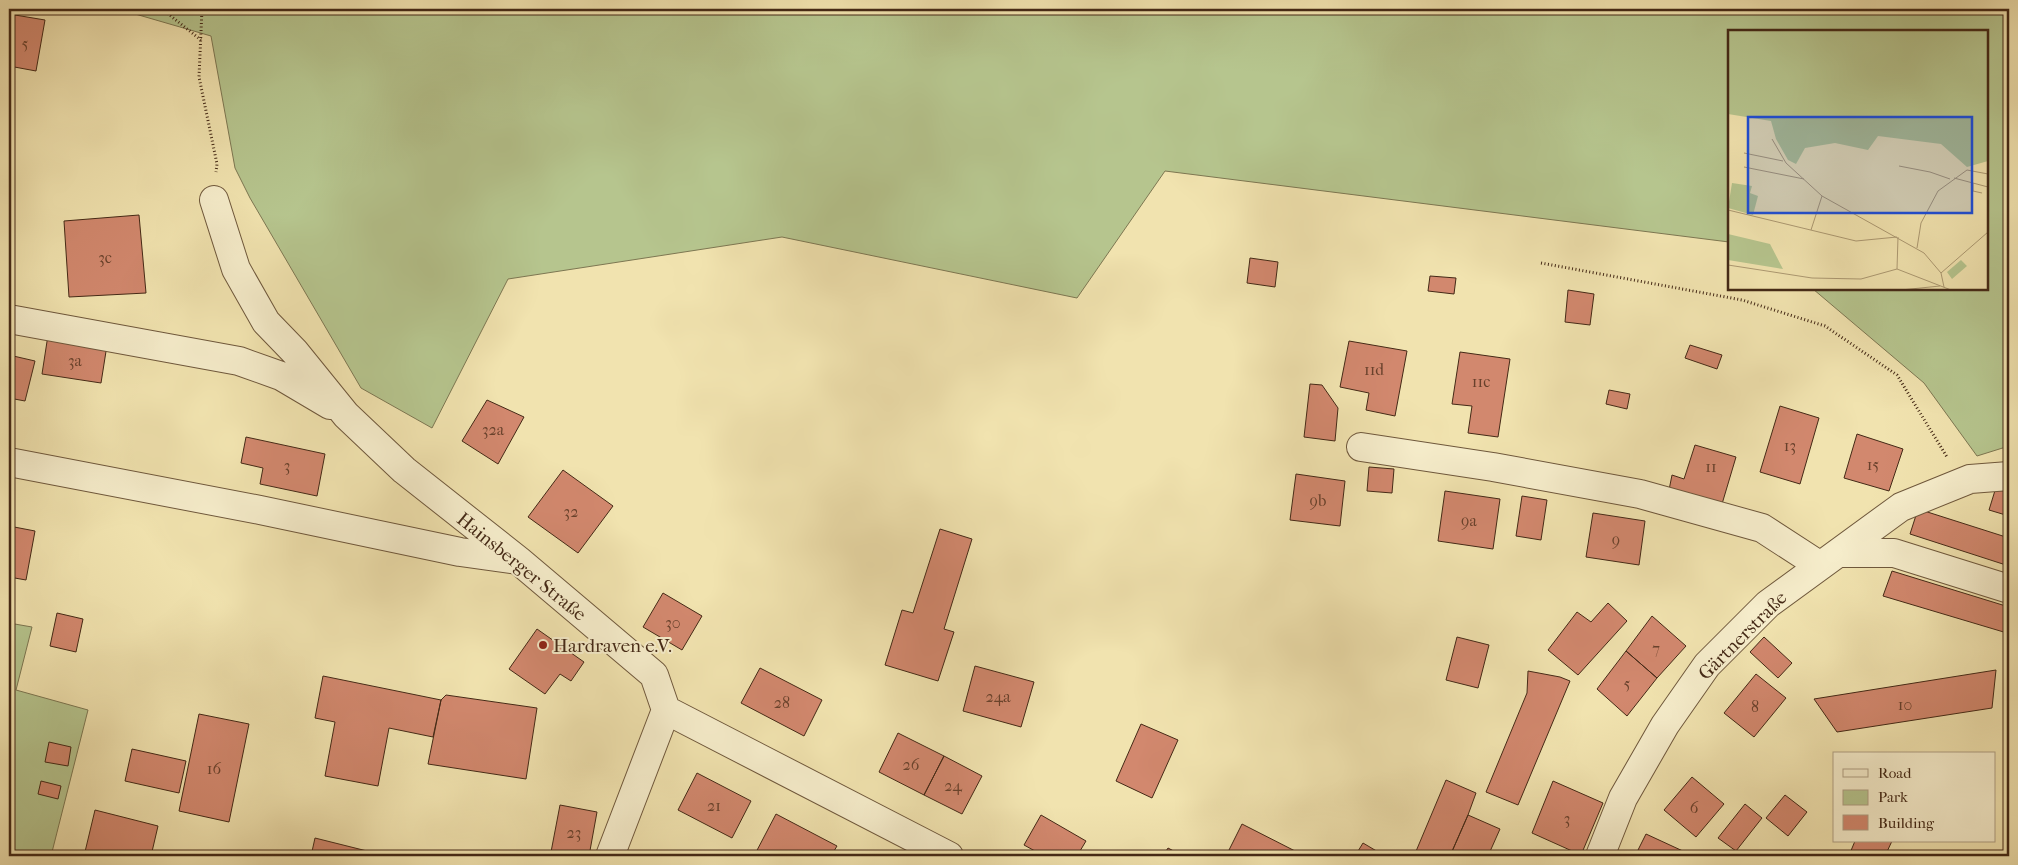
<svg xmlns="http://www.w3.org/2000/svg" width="2018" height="865" font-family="'IM FELL French Canon',serif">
  <rect width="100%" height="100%" fill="#f1e3af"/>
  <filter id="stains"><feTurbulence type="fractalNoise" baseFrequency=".004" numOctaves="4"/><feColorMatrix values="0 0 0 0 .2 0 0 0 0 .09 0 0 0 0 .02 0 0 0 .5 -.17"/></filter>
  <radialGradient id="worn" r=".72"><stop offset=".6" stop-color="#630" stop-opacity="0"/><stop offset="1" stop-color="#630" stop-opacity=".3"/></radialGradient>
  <path fill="#b6c58e" stroke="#7d7752" d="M118,9H2009V446L1977,456L1924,383L1813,289H1987V31H1729V242L1165,171L1077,298L782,237L508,279L432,428L361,388L250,198L235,168L211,36Z
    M9,623L32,627L16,690L88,710L51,856H9Z"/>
  <path fill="#d2886e" stroke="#442916" d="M9,14L45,20L36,71L9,66Z
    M139,215L146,293L69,297L64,221Z
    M1250,258L1278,262L1275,287L1247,283Z
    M1430,276L1456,278L1454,294L1428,291Z
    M1568,290L1594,294L1590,325L1565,322Z
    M48,335L107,345L101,383L42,374Z
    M1349,341L1407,351L1395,416L1366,410L1369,393L1340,387Z
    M1690,345L1722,355L1717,369L1685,358Z
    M1460,352L1510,359L1498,437L1468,433L1472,406L1452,404Z
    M9,355L35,361L25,401L9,398Z
    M1310,384L1322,385L1338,408L1335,441L1304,437Z
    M1609,390L1630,394L1627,409L1606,404Z
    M487,400L524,417L498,464L462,441Z
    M1780,406L1819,418L1800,484L1760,472Z
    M1857,434L1903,449L1889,491L1844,478Z
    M246,437L325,454L317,496L260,484L263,468L241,463Z
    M1695,445L1736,457L1722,504L1669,490L1672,475L1684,479Z
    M1369,467L1394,469L1392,493L1367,491Z
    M563,470L613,506L578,553L528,517Z
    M1296,474L1345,481L1340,526L1290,520Z
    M1997,484L2009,488V516L1989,510Z
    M1445,491L1500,499L1493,549L1438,541Z
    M1522,496L1547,500L1541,540L1516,536Z
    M1918,509L2009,538V566L1910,534Z
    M1593,513L1645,521L1639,565L1586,557Z
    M9,526L35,531L26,580L9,577Z
    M940,529L972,539L944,629L954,632L938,681L885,665L902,610L913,613Z
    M1892,571L2009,607V624L2007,633L1883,596Z
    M663,593L702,616L682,650L643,627Z
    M1608,603L1627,621L1578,675L1548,650L1577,612L1591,622Z
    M57,613L83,619L76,652L50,646Z
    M1652,616L1686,646L1657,678L1626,651Z
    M537,629L584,662L571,681L560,674L545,694L509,669Z
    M1457,637L1489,645L1478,688L1446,680Z
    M1764,637L1792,663L1778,678L1750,652Z
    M1626,651L1657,678L1627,716L1597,689Z
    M975,666L1034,682L1021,727L963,711Z
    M760,668L822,700L804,736L741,703Z
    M1996,670L1992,708L1837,732L1814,699Z
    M1528,671L1560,677L1570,681L1518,805L1486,792L1527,693Z
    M1756,674L1786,698L1754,737L1724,713Z
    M323,676L441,700L433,737L389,728L378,786L325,776L335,722L315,718Z
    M446,695L537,708L526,779L428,764L441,700Z
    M199,714L249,724L229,822L179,811Z
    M1141,724L1178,740L1152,798L1116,781Z
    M898,733L944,756L924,795L879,772Z
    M49,742L71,747L68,766L45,762Z
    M132,749L186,761L179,793L125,781Z
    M944,756L982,776L962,814L924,795Z
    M697,773L751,801L732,838L678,810Z
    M1692,777L1724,804L1696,837L1664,810Z
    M1446,780L1476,793L1468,815L1450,856H1414Z
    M41,781L61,786L58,799L38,794Z
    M1553,781L1603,803L1581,855L1532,833Z
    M1785,795L1807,812L1788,836L1766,818Z
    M1745,804L1762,818L1736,851L1718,838Z
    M560,805L597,812L589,856H572L551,852Z
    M95,810L158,826L151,856H84Z
    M776,814L837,846L831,856H754Z
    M1041,815L1086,841L1077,856H1044L1024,845Z
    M1468,815L1500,829L1488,856H1450Z
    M1242,824L1297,852L1295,856H1226Z
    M1646,834L1685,852L1683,856H1635Z
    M315,838L379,854V856H311Z
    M1855,841H1892L1885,856H1856L1850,853Z
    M1363,843L1385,856H1355Z
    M1168,848L1183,856H1163Z"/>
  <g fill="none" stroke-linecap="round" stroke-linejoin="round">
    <defs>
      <path id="minor" d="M214,200L236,269L266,322L295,352L346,415L404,470L518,560L654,675L666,710L610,856
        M9,319L239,361L281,376L330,405
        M1361,447L1493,467L1640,494L1762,528L1819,565
        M9,462L260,510L460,552L518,560
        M1840,553H1894L2009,589
        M666,710L949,856
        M1600,856L1623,798L1665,725L1707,665L1768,604L1901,507L1970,479L2009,476"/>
    </defs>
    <use href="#minor" stroke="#6f583c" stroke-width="30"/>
    <path stroke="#442916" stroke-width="3" stroke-dasharray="1 2.5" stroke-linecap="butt" d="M162,9L201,40
      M202,9L199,77L217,164L216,172
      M1541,263L1742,300L1825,326L1897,375L1947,457"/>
    <use href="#minor" stroke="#f6edcb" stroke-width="28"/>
  </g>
  <circle fill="#8f2418" stroke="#f6edcb" stroke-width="2" cx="543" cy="645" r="5"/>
  <g text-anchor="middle" stroke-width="4" stroke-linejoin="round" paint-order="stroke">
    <g font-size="16" fill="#68412c">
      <text x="25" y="49">5</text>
      <text x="105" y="263">3c</text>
      <text x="75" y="366">3a</text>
      <text x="1374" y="375">11d</text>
      <text x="1481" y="387">11c</text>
      <text x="493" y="435">32a</text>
      <text x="1790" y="451">13</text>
      <text x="1873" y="470">15</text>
      <text x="287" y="471">3</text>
      <text x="1711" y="472">11</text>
      <text x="1318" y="506">9b</text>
      <text x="571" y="517">32</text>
      <text x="1469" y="526">9a</text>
      <text x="1616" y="545">9</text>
      <text x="673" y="628">30</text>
      <text x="1656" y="654">7</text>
      <text x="1627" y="689">5</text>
      <text x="998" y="702">24a</text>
      <text x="782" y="708">28</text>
      <text x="1905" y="710">10</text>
      <text x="1755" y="712">8</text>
      <text x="911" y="770">26</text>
      <text x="214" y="774">16</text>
      <text x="953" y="791">24</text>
      <text x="714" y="811">21</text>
      <text x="1694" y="813">6</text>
      <text x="1567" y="824">3</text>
      <text x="574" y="838">23</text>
    </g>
    <g font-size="19" fill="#442916" stroke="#f6edcb">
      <text transform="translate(522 566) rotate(39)" y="7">Hainsberger Straße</text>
      <text transform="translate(1742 635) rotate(-45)" y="7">Gärtnerstraße</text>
    </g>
    <g font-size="19" fill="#442916" stroke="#f6edcb" text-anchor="start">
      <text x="553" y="652">Hardraven e.V.</text>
    </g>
  </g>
  <g transform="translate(1728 30)">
    <rect width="260" height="260" fill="#f1e3af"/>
    <path d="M0,0H260V131L239,137L213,114L150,106L140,120L107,113L77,118L68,134L60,130L48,109L43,91L0,84ZM4,153L24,156L22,163L30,166L25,185L0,178ZM0,204L42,214L55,239L0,230ZM233,230L239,236L224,249L219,242Z" fill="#b6c58e"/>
    <path fill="none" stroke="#ac9972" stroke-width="1" d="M44,109L58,133L94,166L196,223L213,243L216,257M16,123L55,131M171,136L202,142L222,149M16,137L76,149M226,148L260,157M245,153V161L254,163M0,180L128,211L169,207M83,200L94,166M189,218L193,193L210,161L239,140L260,144M0,235L84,248L133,249L169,239L223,260M169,239L170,207M213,243L260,202M173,260L212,256"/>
    <path fill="#1d4ed8" fill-opacity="0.15" stroke="#1d4ed8" stroke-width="2.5" d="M20,87H244V183H20Z"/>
    <rect width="260" height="260" fill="none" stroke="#442916" stroke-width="2.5"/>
  </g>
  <rect width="2018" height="865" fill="none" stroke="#f1e3af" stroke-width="30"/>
  <rect x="10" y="10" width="1998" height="845" fill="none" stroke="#442916" stroke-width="2.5"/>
  <rect x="15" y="15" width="1988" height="835" fill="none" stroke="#442916"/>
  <rect x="1833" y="752" width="162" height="90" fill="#f6edcb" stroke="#af9f83"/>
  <rect x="1843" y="769" width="25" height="8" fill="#f6edcb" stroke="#af9f83"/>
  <text x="1878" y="778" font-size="15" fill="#442916">Road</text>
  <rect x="1843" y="790" width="25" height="15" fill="#b6c58e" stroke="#af9f83"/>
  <text x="1878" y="802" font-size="15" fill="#442916">Park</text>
  <rect x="1843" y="815" width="25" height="15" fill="#d2886e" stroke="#af9f83"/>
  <text x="1878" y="828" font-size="15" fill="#442916">Building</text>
  <rect width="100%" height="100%" filter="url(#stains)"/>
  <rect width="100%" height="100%" fill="url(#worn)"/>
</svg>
